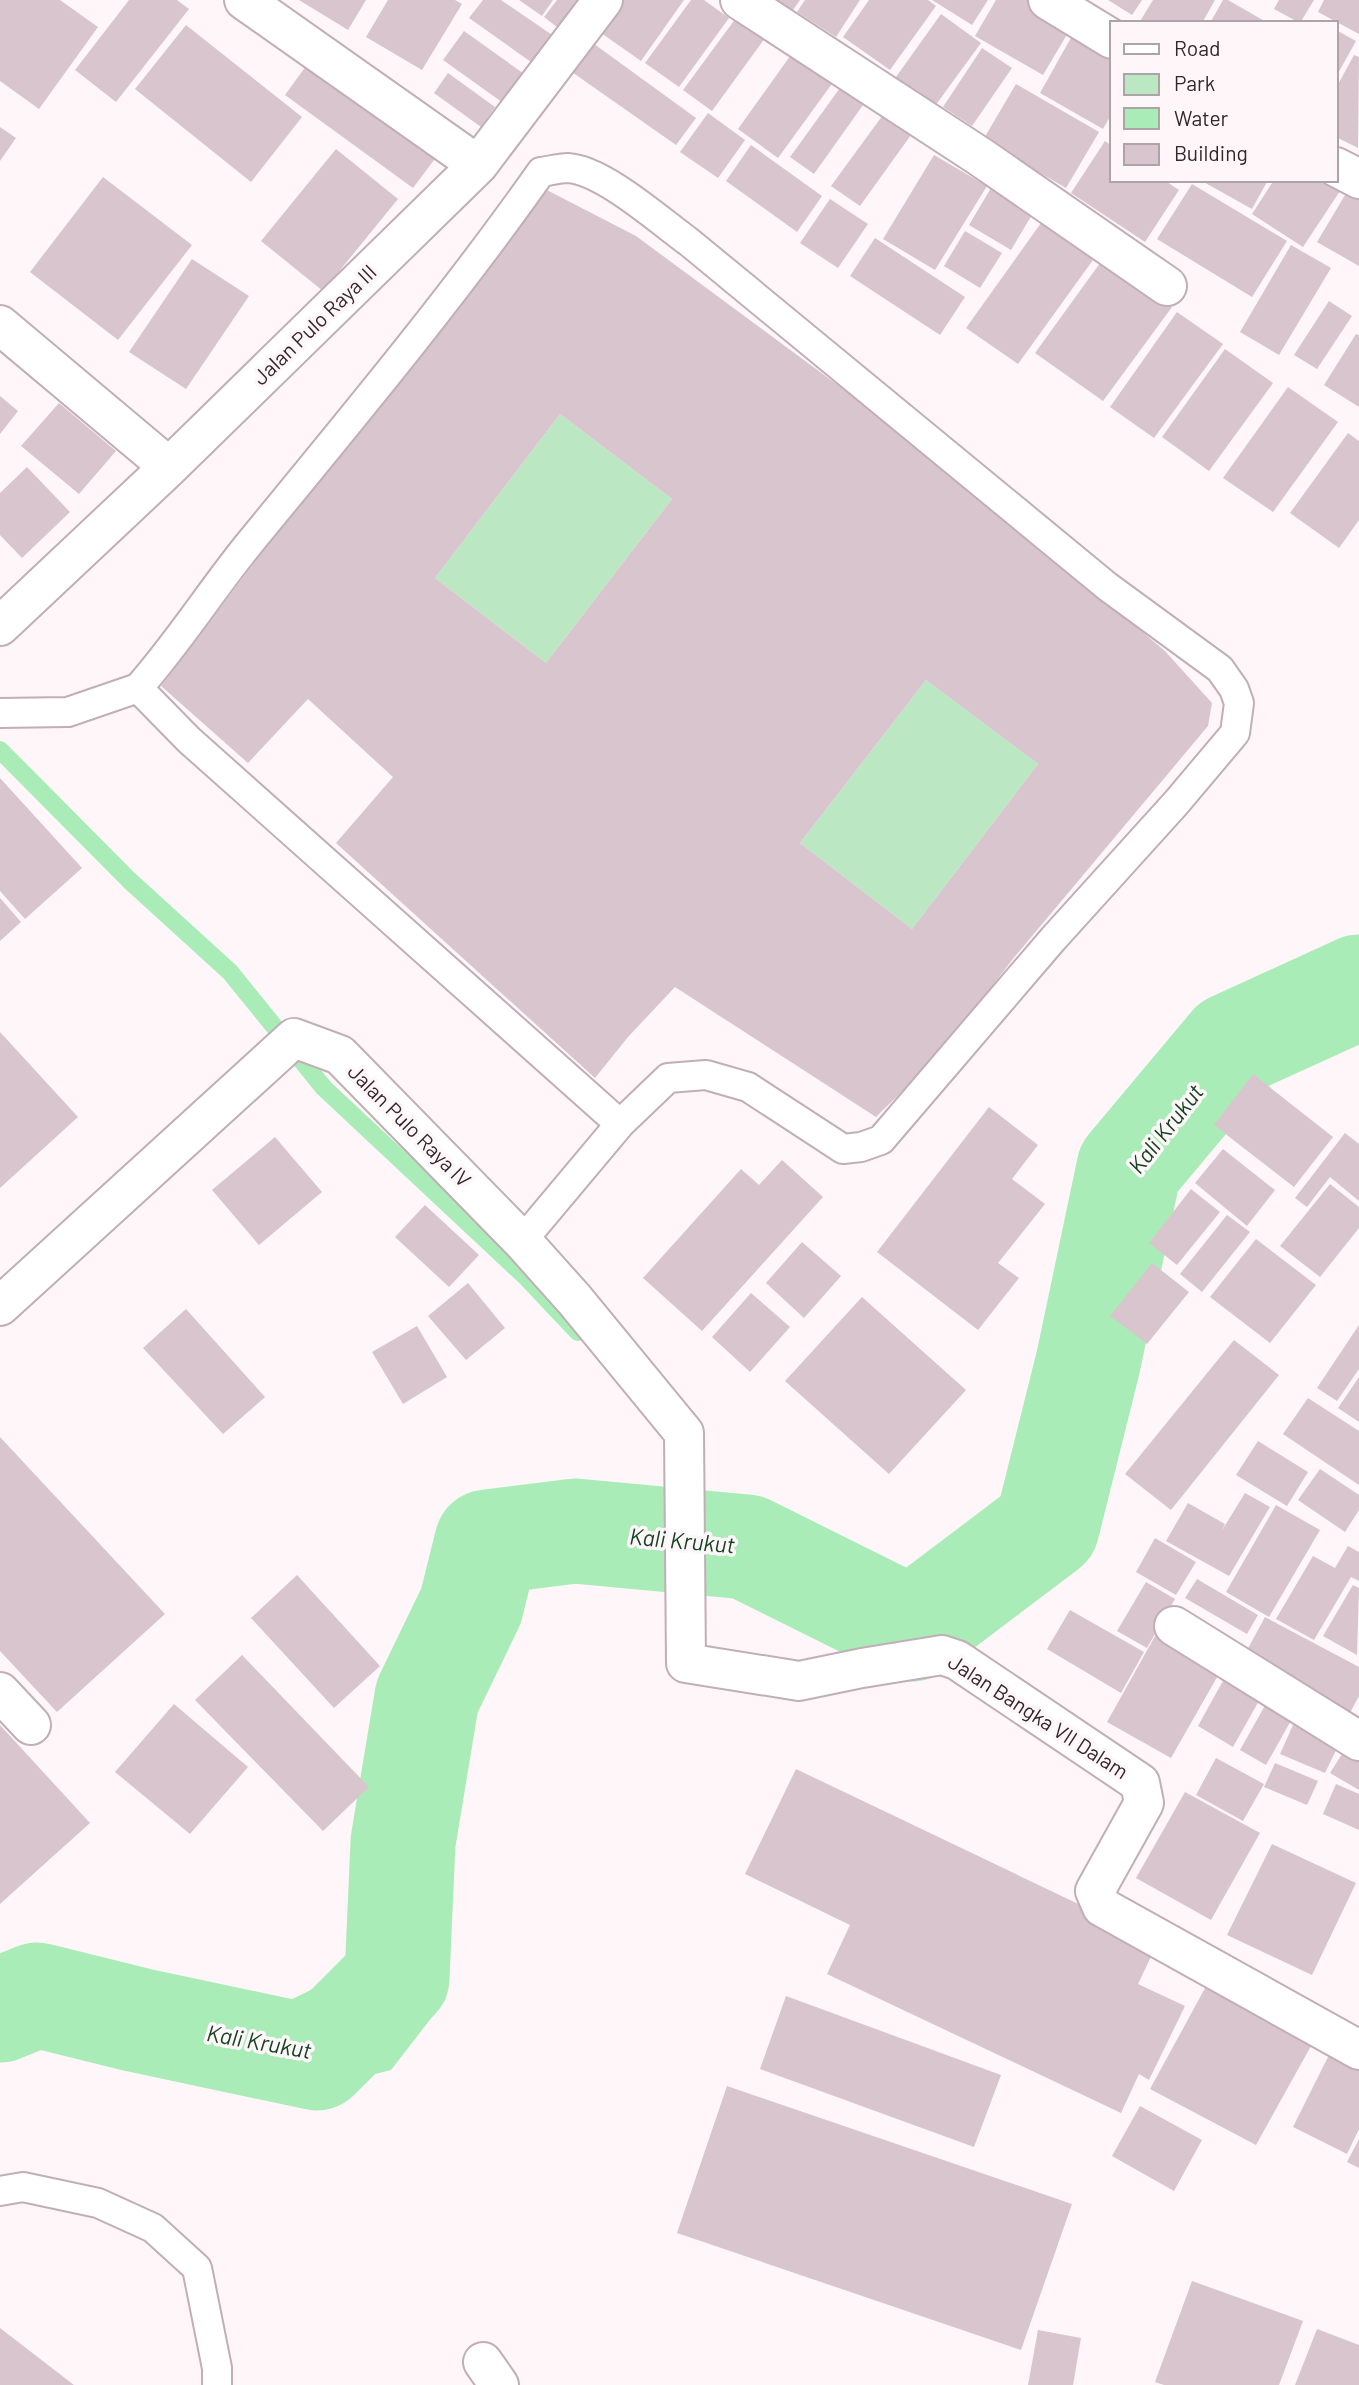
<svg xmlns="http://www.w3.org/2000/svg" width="1359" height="2385" font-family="Barlow,sans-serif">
  <rect width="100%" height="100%" fill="#fef6f9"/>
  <path fill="#bbe7c2" d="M560,414L672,499L546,663L435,578Z
    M926,680L1038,764L912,929L800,843Z"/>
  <path fill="#aaecb7" d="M36,1951L105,1963L165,2000L272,2009L335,1978H397L446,1999L391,2070L300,2093L141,2050L27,2034L0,2055V1964Z"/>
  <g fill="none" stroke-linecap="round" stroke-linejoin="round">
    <path stroke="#aaecb7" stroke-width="18" d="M0,750L129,880L230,972L324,1088L527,1278L578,1332"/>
    <path stroke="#aaecb7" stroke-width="105" d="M0,2010L37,1995L138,2020L317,2058L397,1978L403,1842L427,1697L471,1606L487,1542L575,1531L747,1547L912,1629L1047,1527L1088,1363L1129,1168L1232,1045L1359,987"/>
  </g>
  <path fill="#d9c5cd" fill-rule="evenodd" d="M0,0H60L98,27L39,109L0,81Z
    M129,0H177L189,9L116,102L75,70Z
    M299,0H366L348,30Z
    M388,0H455L462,4L422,70L366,37Z
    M483,0H501L558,39L538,67L469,18Z
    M519,0H553L542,16Z
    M557,0H597L570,37L544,17Z
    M615,0H684L641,61L594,28Z
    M691,0H704L729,18L679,87L645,63Z
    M773,0H800L791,13Z
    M805,0H860L836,37L797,12Z
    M869,0H928L936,6L890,70L843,37Z
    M932,0H988L972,25Z
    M996,0H1039L1075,21L1043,75L975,36Z
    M1108,0H1142L1132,15Z
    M1153,0H1215L1202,23H1139Z
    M1223,0H1228L1268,23H1210Z
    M1279,0H1314L1300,23L1274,9Z
    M1324,0H1359V34L1318,12Z
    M941,14L981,43L935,106L896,77Z
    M736,18L765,38L712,111L683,90Z
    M186,25L302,117L251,182L135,89Z
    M1077,27L1112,46V113L1103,129L1040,93Z
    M1336,30L1356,41L1336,77Z
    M464,31L527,76L506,105L443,60Z
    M590,41L696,118L676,145L569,70Z
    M982,48L1012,68L972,126L943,107Z
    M793,52L834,81L778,158L738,129Z
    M314,55L443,148L413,188L285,95Z
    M1354,55L1359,57L1358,148L1336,137V88Z
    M448,73L495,107L481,127L434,93Z
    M845,81L868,98L814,174L790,157Z
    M1016,84L1099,132L1066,188L983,140Z
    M888,108L916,128L860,206L831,186Z
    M708,113L745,140L718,178L680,152Z
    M0,127L16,138L0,161Z
    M1105,141L1112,146V180H1164L1179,190L1145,242L1071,193Z
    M751,145L822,196L797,232L726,181Z
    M336,149L398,199L323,291L261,241Z
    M934,155L987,186L935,270L883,239Z
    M103,177L192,245L118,340L30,272Z
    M1200,180H1268L1252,209Z
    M1274,180H1337L1344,185L1303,247L1252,214Z
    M1192,184L1287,241L1252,297L1157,239Z
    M1351,185L1359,190V266L1317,242Z
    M539,186L636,236L931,454L1165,651L1212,703L1208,726L1012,960L943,1051L876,1117L675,987L628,1037L595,1078L336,843L393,777L308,699L248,763L161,686ZM560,414L672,499L546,663L435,578ZM926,680L1038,764L912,929L800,843Z
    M991,188L1033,213L1011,250L969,225Z
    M830,199L868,224L838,268L800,243Z
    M1041,223L1093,260L1018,364L966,328Z
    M965,231L1002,253L980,288L944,266Z
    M875,238L965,297L940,335L850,276Z
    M1291,245L1331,268L1279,355L1240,332Z
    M192,259L249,296L186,389L129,352Z
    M1103,259L1172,307L1103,401L1035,353Z
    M1329,301L1352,316L1317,369L1294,355Z
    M1177,312L1223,344L1154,438L1110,407Z
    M1356,334L1359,335V407L1324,385Z
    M1225,349L1273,383L1209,471L1162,437Z
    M1288,387L1338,422L1273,512L1223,478Z
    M0,396L18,411L0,434Z
    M59,403L116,451L79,494L21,446Z
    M1348,433L1359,441V520L1339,548L1290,513Z
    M27,467L70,512L22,558L0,535V493Z
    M0,778L82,868L25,919L0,891Z
    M0,898L21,922L0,941Z
    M0,1032L78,1117L0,1188Z
    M1253,1074L1333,1137L1294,1187L1214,1125Z
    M989,1107L1038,1145L1012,1179L1045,1204L998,1263L1019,1278L978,1330L877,1252Z
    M1345,1133L1359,1144V1201L1330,1177L1307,1207L1295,1198Z
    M275,1137L322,1192L259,1245L212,1190Z
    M1223,1149L1275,1190L1247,1226L1195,1183Z
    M782,1160L823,1197L702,1331L643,1278L741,1169L759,1185Z
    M1330,1184L1359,1207V1228L1320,1277L1280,1246Z
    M1191,1189L1220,1212L1177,1265L1149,1243Z
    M425,1205L479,1255L449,1287L395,1237Z
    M1227,1215L1250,1232L1202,1292L1180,1274Z
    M1256,1239L1316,1285L1270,1343L1210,1297Z
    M802,1242L841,1276L804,1318L766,1283Z
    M1152,1263L1189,1292L1147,1344L1110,1316Z
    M468,1283L505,1328L466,1360L428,1316Z
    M751,1293L790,1327L750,1372L712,1337Z
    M862,1297L966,1390L889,1474L785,1381Z
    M186,1309L265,1397L223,1434L143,1348Z
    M1359,1325V1369L1337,1401L1317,1388Z
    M417,1326L447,1377L403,1404L372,1352Z
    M1234,1340L1279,1375L1171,1510L1125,1474Z
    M1359,1377V1422L1338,1408Z
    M1308,1398L1359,1431V1485L1283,1434Z
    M0,1437L165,1614L57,1712L0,1651Z
    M1258,1441L1308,1472L1287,1506L1236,1475Z
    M1320,1469L1359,1495V1510L1345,1532L1298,1500Z
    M1245,1493L1270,1507L1229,1576L1166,1541L1188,1503L1225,1524L1221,1532Z
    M1276,1505L1320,1530L1269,1617L1226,1592Z
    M1155,1538L1196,1562L1176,1595L1136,1572Z
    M1348,1546L1359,1552V1581L1351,1577L1314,1640L1276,1619L1313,1556L1335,1568Z
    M297,1575L380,1666L334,1708L251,1618Z
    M1197,1579L1258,1615L1247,1634L1185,1598Z
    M1146,1582L1175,1599L1147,1648L1117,1631Z
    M1353,1585L1359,1588L1357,1655L1323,1636Z
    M1070,1610L1144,1652L1121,1693L1047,1649Z
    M1265,1617L1359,1667V1696L1345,1722L1239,1665Z
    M1159,1629L1224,1665L1171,1758L1107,1722Z
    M242,1655L369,1787L323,1831L195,1700Z
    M1224,1679L1260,1699L1233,1747L1198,1726Z
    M1267,1702L1293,1717L1266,1765L1240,1750Z
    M174,1704L248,1767L190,1834L115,1772Z
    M0,1725L90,1823L0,1904Z
    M1293,1725L1338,1746L1325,1773L1280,1754Z
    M1349,1743L1359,1749V1790L1330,1773Z
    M1216,1758L1264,1784L1243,1821L1196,1795Z
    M1275,1763L1318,1781L1307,1805L1264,1787Z
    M796,1769L1158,1942L1138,1984L1185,2006L1149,2080L1139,2074L1121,2113L827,1974L850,1925L745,1874Z
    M1336,1784L1359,1794V1830L1323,1814Z
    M1185,1792L1260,1833L1211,1920L1136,1878Z
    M1272,1844L1356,1883L1312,1975L1227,1935Z
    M1210,1979L1316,2037L1256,2145L1150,2089Z
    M786,1996L1001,2075L974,2147L760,2069Z
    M1329,2055L1359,2069V2129L1347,2154L1293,2127Z
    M727,2086L1072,2204L1021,2350L677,2233Z
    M1140,2106L1202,2140L1174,2191L1112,2156Z
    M1359,2139V2168L1347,2162Z
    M1192,2281L1303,2321L1279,2385H1164L1155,2382Z
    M0,2328L74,2385H0Z
    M1317,2329L1359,2345V2385H1295Z
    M1038,2330L1081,2338L1073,2385H1028Z"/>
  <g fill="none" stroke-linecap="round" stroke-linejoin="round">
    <defs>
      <path id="service" d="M0,713L68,712L138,688
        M522,1241L620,1124L668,1078L706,1075L748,1087L843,1149L861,1147L881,1140L1053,939L1176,803L1235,733L1239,703L1234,689L1220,669L1108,587L689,242C660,221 603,170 568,168C559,168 549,171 541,172C450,301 348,423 248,545C210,592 178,643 138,688L189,740L620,1124
        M0,2191L23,2187L98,2203L153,2228L197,2268L217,2368V2385"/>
      <path id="minor" d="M244,0L478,165
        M740,0L979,156L1167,286
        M1048,0L1112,39
        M1336,167L1359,179
        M0,325L169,467
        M0,626L169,467L478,165L603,0
        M0,1306L294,1038L340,1055L522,1241L574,1299L684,1433L686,1663L799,1681L862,1668L942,1655L957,1660L1140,1783L1144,1803L1095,1891L1102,1907L1359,2050
        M1174,1626L1359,1741
        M0,1692L31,1725
        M483,2362L499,2385"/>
    </defs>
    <use href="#service" stroke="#c2aeb6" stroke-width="32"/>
    <use href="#minor" stroke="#c2aeb6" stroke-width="42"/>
    <use href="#service" stroke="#fff" stroke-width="28"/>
    <use href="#minor" stroke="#fff" stroke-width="38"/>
  </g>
  <g text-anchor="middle" stroke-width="7" stroke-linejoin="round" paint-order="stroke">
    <g font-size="21" fill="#30282b" stroke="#fef6f9">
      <text transform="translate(315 325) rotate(-44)" y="7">Jalan Pulo Raya III</text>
      <text transform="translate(409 1126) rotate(45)" y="7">Jalan Pulo Raya IV</text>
      <text transform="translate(1038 1717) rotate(33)" y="7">Jalan Bangka VII Dalam</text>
    </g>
    <g font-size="23" font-style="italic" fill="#154422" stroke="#fef6f9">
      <text transform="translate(1166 1129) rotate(-52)" y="8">Kali Krukut</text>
      <text transform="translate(682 1541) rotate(5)" y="8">Kali Krukut</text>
      <text transform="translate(259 2042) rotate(10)" y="8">Kali Krukut</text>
    </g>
  </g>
  <rect x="1110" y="21" width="228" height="161" fill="#fef6f9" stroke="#aca4a7" stroke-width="2"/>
  <rect x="1124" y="44" width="35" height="10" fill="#ffffff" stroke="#aca4a7" stroke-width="2"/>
  <text x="1174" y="56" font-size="21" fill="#30282b">Road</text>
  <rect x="1124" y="74" width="35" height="21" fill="#bbe7c2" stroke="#aca4a7" stroke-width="2"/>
  <text x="1174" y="91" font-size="21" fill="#30282b">Park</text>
  <rect x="1124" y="108" width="35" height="21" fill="#aaecb7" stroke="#aca4a7" stroke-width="2"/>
  <text x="1174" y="126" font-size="21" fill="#30282b">Water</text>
  <rect x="1124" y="144" width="35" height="21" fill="#d9c5cd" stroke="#aca4a7" stroke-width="2"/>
  <text x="1174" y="161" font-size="21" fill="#30282b">Building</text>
</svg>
